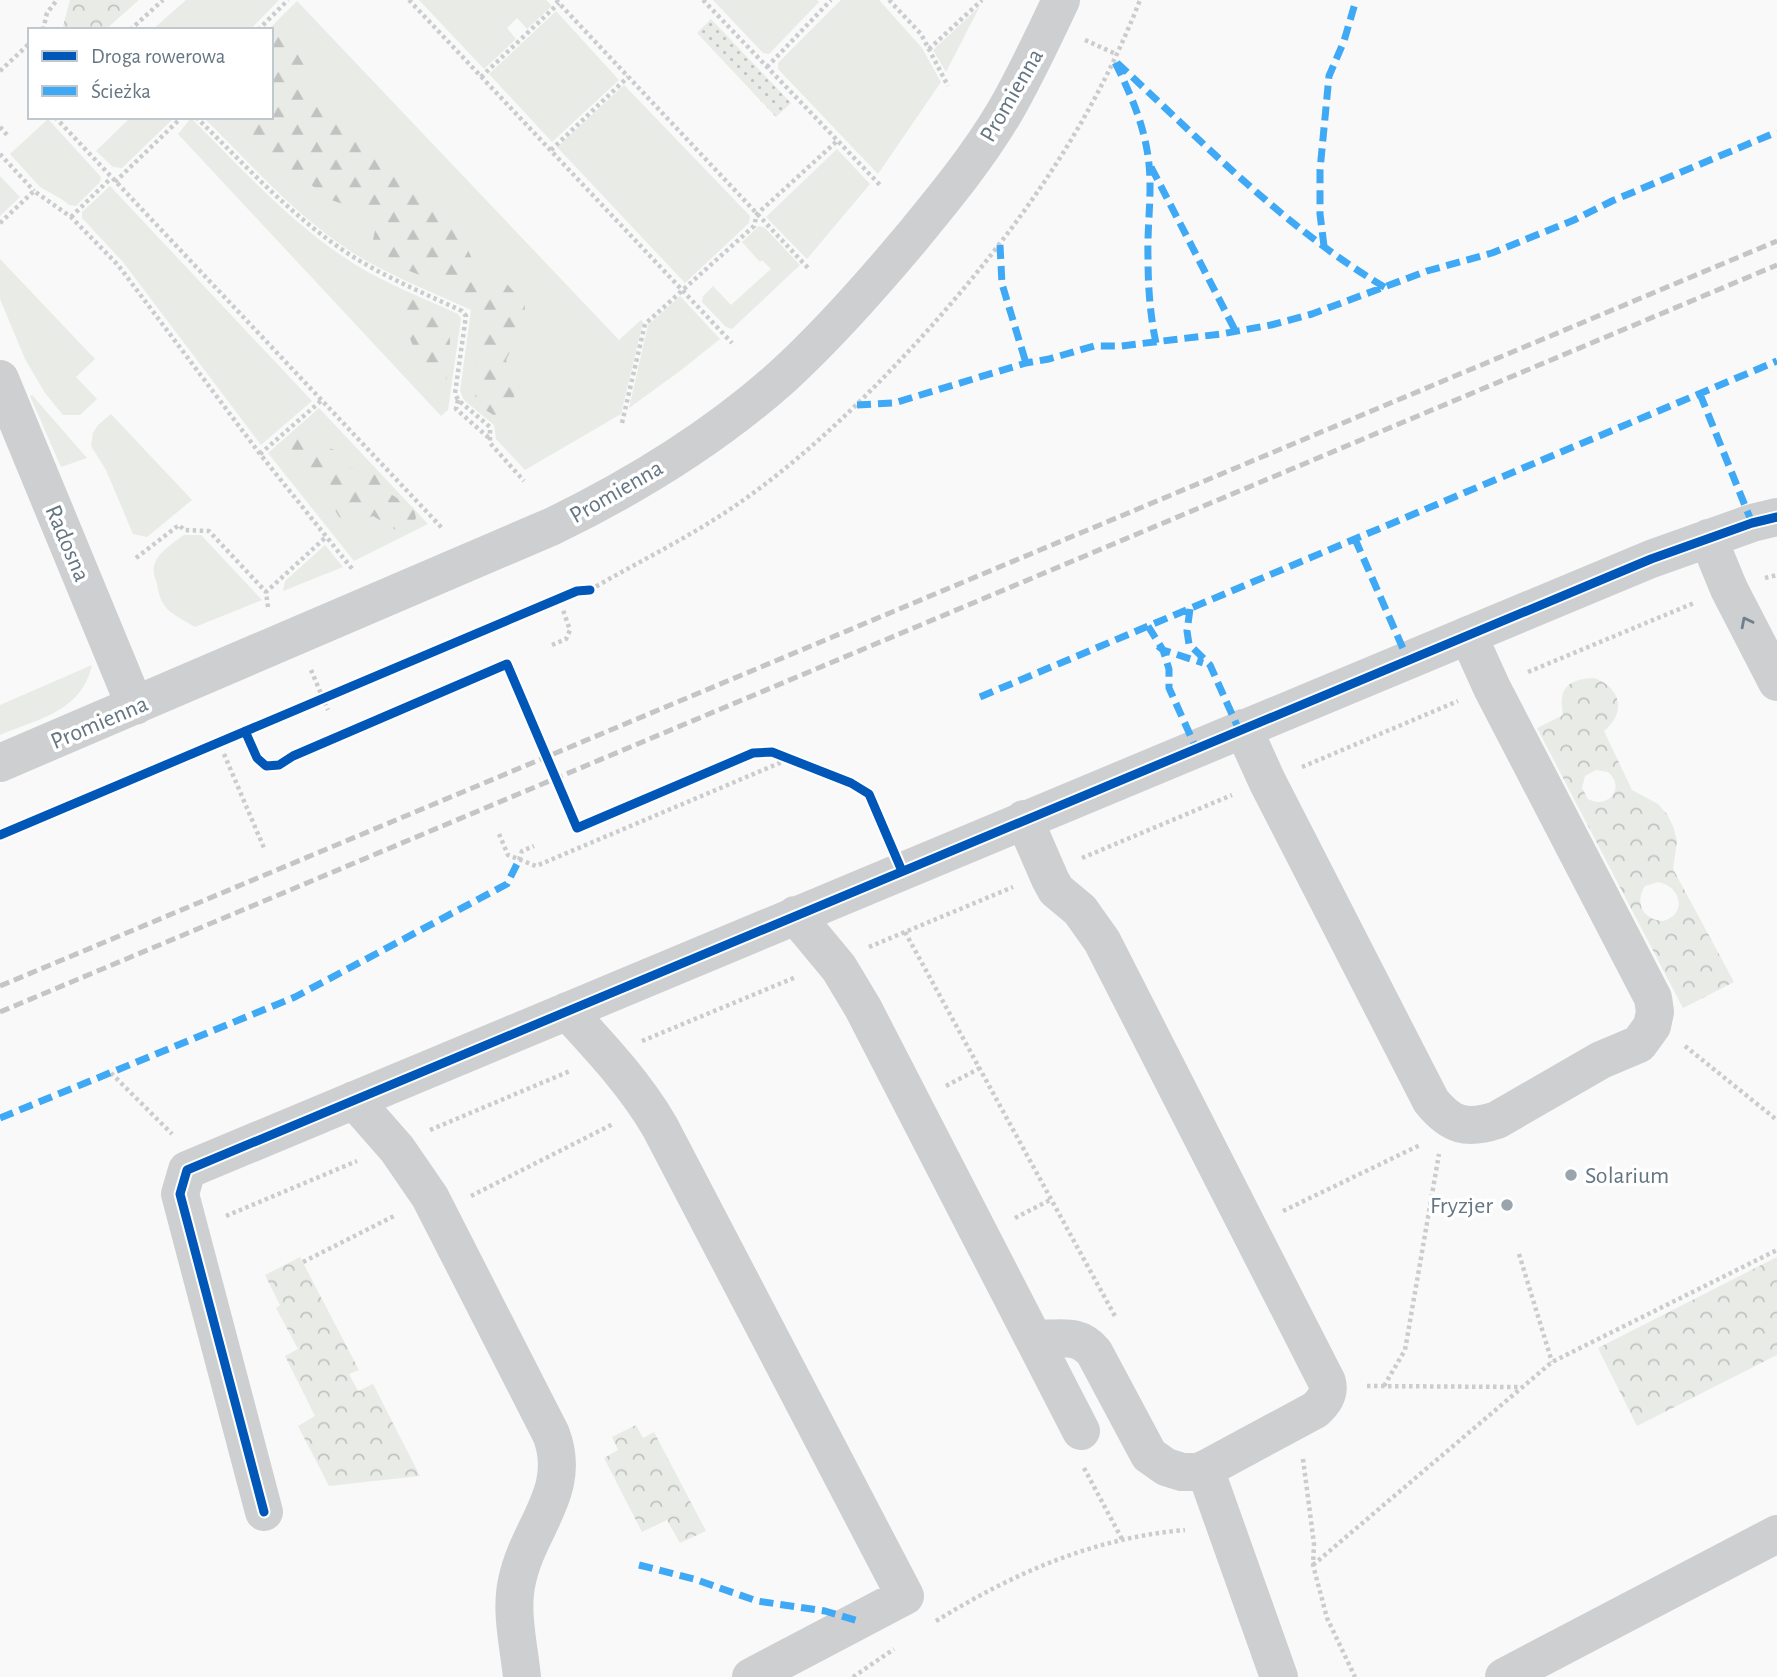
<svg xmlns="http://www.w3.org/2000/svg" width="1777" height="1677" font-family="'Alegreya Sans',sans-serif">
  <defs>
    <pattern id="forest-firs" width="22" height="20" patternUnits="userSpaceOnUse" patternTransform="scale(1.75)"><rect width="22" height="20" fill="#e8ebe6"/><path d="M5 1l3.5 6h-7zM16 11l3.5 6h-7z" fill="#c0c3c0"/></pattern>
    <pattern id="park-crowns" width="20" height="18" patternUnits="userSpaceOnUse" patternTransform="scale(1.75)"><rect width="20" height="18" fill="#e8ebe6"/><path d="M2 6a3 3 0 1 1 6 0M12 15a3 3 0 1 1 6 0" fill="none" stroke="#c0c3c0"/></pattern>
    <pattern id="garden-dots" width="8" height="8" patternUnits="userSpaceOnUse" patternTransform="scale(1.75)"><rect width="8" height="8" fill="#e8ebe6"/><path d="M2 2h.1M6 6h.1" fill="none" stroke="#c0c3c0" stroke-width="1.8" stroke-linecap="round"/></pattern>
  </defs>
  <rect width="100%" height="100%" fill="#f9f9f9"/>
  <path fill="#e8ebe6" d="M186,0H279L250,30H152Z
    M419,0H546L552,6L527,29L517,18L507,28L516,39L484,69Z
    M713,0H817L819,2L769,54L763,53Z
    M841,0H879L922,48L941,82L878,174L778,69V63Z
    M297,1L619,340L641,320L643,322L621,414L525,470L496,439L494,425L464,400L460,391L471,310C425,289 374,270 333,239C285,204 245,158 203,117H271V30H268Z
    M980,6L946,72L933,50Z
    M556,11L619,80L552,142L489,74Z
    M624,85L750,216L749,223L685,283L557,147Z
    M131,117H175L122,168L113,167L96,151Z
    M191,118C243,170 293,226 356,265C388,285 424,298 458,314L461,319L448,410L441,416L178,134Z
    M48,119L101,177L100,182L76,206L69,205L63,200L40,187L10,154Z
    M837,149L870,184L807,259L766,217Z
    M0,176L20,197L0,216Z
    M110,186L312,401L261,445L123,262L82,218V212Z
    M759,226L765,228L800,265L732,329L726,327L702,302L703,296L713,286L731,305L771,269L762,260L760,262L742,242Z
    M0,259L95,359L76,377L97,399L80,415H63L45,393L25,359L0,299Z
    M680,296L720,339L680,371L629,408L648,325Z
    M32,395L87,458L61,467L30,396Z
    M319,408L428,524L354,561L268,453Z
    M111,414L192,500L147,537L133,534L106,470L91,446L93,433L98,425Z
    M184,535H201L262,600L195,627C172,613 161,611 157,584C156,580 154,576 154,573C151,556 172,544 184,535Z
    M325,545L343,567L283,591L285,581Z
    M92,665C81,712 40,718 0,735V705Z"/>
  <path fill="url(#forest-firs)" d="M285,31L306,45L305,75L323,106L348,127L377,158L426,193L448,224L461,234L479,275L508,285L525,305L524,323L506,360L511,375L515,402L503,421L476,404L474,380L484,310L462,292L397,266L373,240L379,212L368,205L349,206L331,200L268,152L238,117H271V39Z
    M405,294L449,322L451,364L446,380C416,371 400,323 405,294Z
    M301,437C310,439 315,444 323,446C339,451 340,452 348,467L373,470L387,492L414,508L416,518L410,529L401,533L373,516L356,523L339,517L331,503V486L321,472L305,470L292,463V442Z"/>
  <path fill="url(#park-crowns)" fill-rule="evenodd" d="M70,0H139L105,30H67L63,26Z
    M1594,678C1622,688 1626,713 1604,731L1632,790L1658,804L1667,814L1673,826L1677,841L1673,869L1734,982L1683,1008L1537,728L1563,715C1558,689 1567,679 1594,678ZM1596,770L1608,772C1626,787 1609,810 1588,799L1582,788L1585,776ZM1658,882C1681,886 1688,914 1663,921C1643,920 1634,903 1645,886Z
    M300,1257L359,1370L349,1374L358,1391L373,1384L420,1476L329,1486L298,1426L315,1416L285,1356L298,1349L276,1308L280,1305L265,1275Z
    M1777,1257V1355L1637,1426L1598,1348Z
    M636,1425L643,1438L654,1432L706,1531L680,1543L667,1520L642,1532L604,1458L618,1450L612,1437Z"/>
  <path fill="url(#garden-dots)" d="M711,19L791,103L776,117L697,33Z"/>
  <g fill="none" stroke-linecap="round" stroke-linejoin="round">
    <path stroke="#cbcccd" stroke-width="4.5" stroke-dasharray="3.5 3.5" stroke-linecap="butt" d="M409,0L732,343
      M556,0L809,269
      M703,0L880,185
      M889,0L921,34L948,86
      M43,30L47,13L57,0
      M130,30L163,0
      M258,30L288,0
      M1085,40L1116,54
      M929,49L982,0
      M767,67L831,0
      M0,71L30,43
      M481,77L559,3
      M55,117L442,528
      M196,117C239,159 281,205 330,241C370,271 417,290 462,311L466,316L455,393L458,400L490,427V443L524,481
      M0,127L8,136
      M551,150L628,77
      M0,154L34,191
      M115,182L182,117
      M71,217L111,178
      M0,223L34,191L71,217L118,265L260,454L353,570
      M458,400L456,409L489,438
      M622,423L645,324L754,226L757,214L837,141
      M260,454L322,400
      M136,558L179,525L184,530L209,531L266,592
      M1765,578L1777,575
      M590,590C636,563 684,540 729,510C799,463 861,403 918,341C1012,237 1089,131 1140,0
      M268,607L266,592L326,537
      M552,645L566,639L570,630L563,610
      M311,670L328,710
      M1528,672L1694,603
      M224,754L264,848
      M1302,767L1458,701
      M499,834L508,855L536,866L789,759
      M1082,858L1232,795
      M519,860L522,851L534,846
      M905,932L1116,1318
      M869,947L1013,887
      M642,1041L796,977
      M1685,1046L1777,1120
      M111,1073L172,1134
      M946,1086L980,1068
      M430,1130L570,1071
      M471,1196L613,1124
      M1283,1211L1420,1145
      M226,1216L357,1161
      M1015,1218L1052,1199
      M1519,1254L1552,1362
      M303,1262L396,1215
      M1367,1386L1519,1387
      M1384,1386L1405,1350L1439,1154
      M1303,1459L1314,1544L1313,1565L1327,1618L1355,1677
      M1084,1468L1123,1541
      M1313,1565L1552,1362L1777,1250
      M936,1621C1014,1573 1093,1538 1185,1530
      M853,1677L894,1649"/>
    <path stroke="#cecfd0" stroke-width="38" d="M0,379L135,706
      M1708,538L1729,589L1777,682
      M1243,728L1267,781L1431,1101C1451,1126 1467,1130 1497,1120L1601,1060L1639,1044L1652,1026L1655,1012L1653,998L1492,688L1468,635
      M0,763L553,526C635,486 715,437 783,376C830,333 872,285 913,236C945,197 978,157 1004,113C1025,77 1043,38 1061,0
      M1024,819L1050,879L1056,890L1080,910L1102,941L1327,1382C1330,1394 1324,1402 1315,1410L1200,1472H1182L1166,1467L1149,1455L1094,1352C1076,1331 1058,1341 1034,1338
      M795,915L839,968L863,1008L1081,1431
      M567,1011C601,1048 635,1084 660,1127L905,1596L751,1677
      M354,1100L397,1149L430,1197L551,1434C573,1491 528,1527 517,1581C510,1611 519,1647 522,1677
      M1205,1469L1279,1677
      M264,1512L180,1194L187,1170L1651,559L1752,523L1777,517
      M1504,1677L1777,1534"/>
    <path stroke="#c3c5c6" stroke-width="5" stroke-dasharray="10 5" stroke-linecap="butt" d="M0,986L1777,241
      M0,1012L1777,265"/>
    <path stroke="#3fa9f5" stroke-width="7" stroke-dasharray="14 7" stroke-linecap="butt" d="M1151,167L1236,332
      M1000,245L1002,284L1026,363
      M1324,246L1320,214V170L1329,76L1344,41L1356,0
      M1156,343C1150,315 1148,286 1148,257C1147,223 1153,190 1148,156C1143,121 1129,91 1114,60C1201,140 1283,227 1386,288
      M1700,394L1752,523
      M857,405L894,403L1026,363L1049,359L1094,346H1121L1221,334L1271,325L1312,314L1427,271L1492,253L1574,220L1612,201L1777,132
      M1355,539L1408,660
      M1190,609L1187,631L1189,644L1210,665L1239,730
      M1148,626L1163,650L1169,669V688L1196,748
      M1158,646L1163,650L1203,663
      M980,697L1777,361
      M0,1118L295,997L507,884L519,860
      M639,1565L694,1579L757,1601L825,1611L858,1621"/>
    <defs>
      <path id="cycleway" d="M245,731L257,758L266,766L279,765L293,756L507,664L577,828L753,753L772,752L851,783L869,794L902,871
        M0,835L577,591L590,590
        M264,1512L180,1194L187,1170L1651,559L1752,523L1777,517"/>
    </defs>
    <use href="#cycleway" stroke="#fff" stroke-width="13"/>
    <use href="#cycleway" stroke="#0057b8" stroke-width="9"/>
  </g>
  <defs><path id="oneway-chevron" d="M-2-3.5L2.5 0L-2 3.5" fill="none" stroke-width="1.6" stroke-linecap="round" stroke-linejoin="round" transform="scale(1.75)"/></defs>
  <use stroke="#707f8b" href="#oneway-chevron" transform="translate(1746 622) rotate(-117)"/>
  <g fill="#99a4ac" stroke="#fff" stroke-width="2.5">
    <circle cx="1571" cy="1175" r="7"/>
    <circle cx="1507" cy="1205" r="7"/>
  </g>
  <g text-anchor="middle" stroke-width="7" stroke-linejoin="round" paint-order="stroke">
    <g font-size="24" fill="#657683" stroke="#fff">
      <text transform="translate(1011 95) rotate(-60)" y="8">Promienna</text>
      <text transform="translate(616 491) rotate(-30)" y="8">Promienna</text>
      <text transform="translate(68 543) rotate(67)" y="8">Radosna</text>
      <text transform="translate(99 722) rotate(-23)" y="8">Promienna</text>
    </g>
    <g font-size="24" fill="#657683" stroke="#fff" text-anchor="start">
      <text x="1585" y="1183">Solarium</text>
      <text x="1493" y="1213" text-anchor="end">Fryzjer</text>
    </g>
  </g>
  <rect x="28" y="28" width="245" height="91" fill="#ffffff" stroke="#c1c8cd" stroke-width="2"/>
  <rect x="42" y="51" width="35" height="10" fill="#0057b8" stroke="#c1c8cd" stroke-width="2"/>
  <text x="91" y="63" font-size="21" fill="#657683">Droga rowerowa</text>
  <rect x="42" y="86" width="35" height="10" fill="#3fa9f5" stroke="#c1c8cd" stroke-width="2"/>
  <text x="91" y="98" font-size="21" fill="#657683">Ścieżka</text>
</svg>
